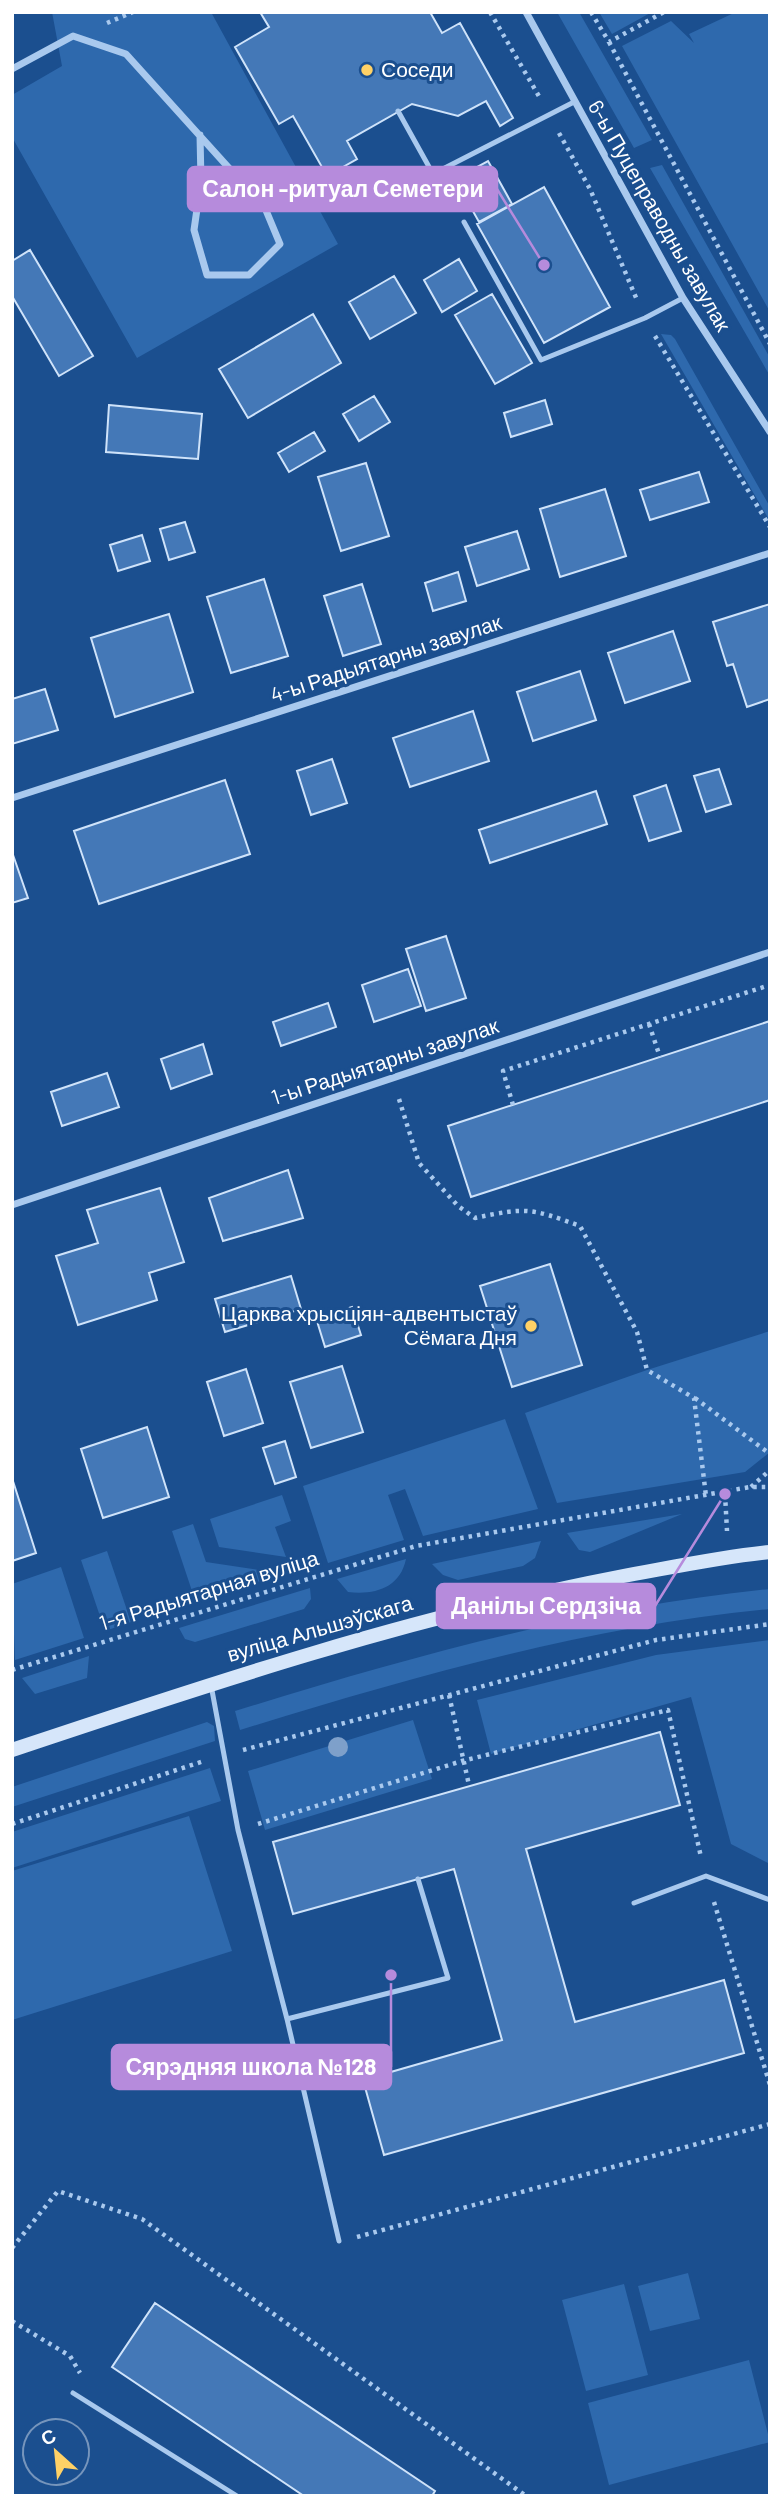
<svg xmlns="http://www.w3.org/2000/svg" width="782" height="2508" font-family="Barlow,sans-serif">
  <rect width="100%" height="100%" fill="#1b4f8f"/>
  <path fill="#2e69ad" d="M52,12H211L338,244L137,358L12,137V95L62,66Z
    M557,12H579L652,140L634,148Z
    M599,12H652L612,34Z
    M736,12H770V312L622,46L671,21L694,43L689,34Z
    M662,165L770,358V376L650,168Z
    M661,334L671,335L675,339L770,507L768,518Z
    M770,1331V1452L745,1472L557,1503L525,1413L647,1370Z
    M505,1419L538,1509L423,1536L405,1489L388,1495L404,1540L328,1563L303,1486Z
    M282,1495L291,1521L275,1527L286,1557L219,1547L210,1519Z
    M682,1514L590,1552L579,1550L567,1533Z
    M193,1524L206,1562L285,1574L195,1600L172,1531Z
    M541,1541L535,1558L523,1566L458,1580L443,1575L432,1564Z
    M107,1551L131,1622L105,1631L81,1560Z
    M406,1559C400,1588 375,1595 348,1592L337,1579Z
    M61,1567L84,1638L15,1660L12,1584Z
    M310,1588L311,1599L304,1609L195,1642L185,1639L179,1628Z
    M770,1589V1609C590,1626 412,1677 240,1730L235,1711C409,1657 588,1607 770,1589Z
    M770,1640V1864L731,1844L691,1697L491,1754L477,1700L656,1655Z
    M89,1656L87,1678L35,1694L22,1678Z
    M413,1720L432,1779L265,1830L248,1771Z
    M207,1722L214,1726L215,1741L12,1807V1787Z
    M210,1768L221,1801L12,1868V1832Z
    M189,1816L232,1951L12,2020V1871Z
    M688,2273L700,2319L650,2331L638,2286Z
    M624,2284L648,2375L586,2391L562,2300Z
    M749,2360L770,2442L609,2485L588,2403Z"/>
  <path fill="#4478b7" stroke="#cfe3fa" stroke-width="2" d="M260,12H430L442,33L460,23L513,118L500,126L486,101L458,116L412,104L347,141L357,159L327,176L293,116L279,124L235,47L269,27Z
    M488,161L512,204L479,222L455,179Z
    M544,187L610,307L544,343L477,224Z
    M30,250L93,356L59,376L12,296V261Z
    M459,259L477,291L442,312L424,280Z
    M394,276L416,313L370,339L349,302Z
    M492,294L532,363L495,384L455,315Z
    M313,314L341,363L248,418L219,369Z
    M374,396L390,422L359,441L343,414Z
    M545,400L552,424L511,437L504,413Z
    M109,405L202,414L198,459L106,452Z
    M314,432L325,451L289,472L278,453Z
    M366,463L389,536L341,551L318,477Z
    M699,472L709,502L650,520L640,490Z
    M605,489L626,556L560,577L540,509Z
    M185,522L195,552L169,560L160,529Z
    M517,531L529,569L477,586L465,547Z
    M142,535L150,561L118,571L110,545Z
    M458,572L466,601L433,611L425,583Z
    M264,579L288,656L231,673L207,597Z
    M362,584L381,644L343,656L324,596Z
    M770,604V699L747,707L733,664L727,666L713,622Z
    M169,614L193,692L115,717L91,638Z
    M673,631L690,681L625,703L608,653Z
    M580,671L596,720L533,741L517,692Z
    M45,689L58,730L12,744V699Z
    M473,711L489,761L410,787L393,738Z
    M332,759L347,803L311,815L297,771Z
    M719,769L731,804L706,812L694,776Z
    M225,780L250,854L99,904L74,831Z
    M666,785L681,831L649,841L634,796Z
    M596,791L607,824L490,863L479,830Z
    M12,852L28,898L12,903Z
    M446,936L466,998L426,1011L406,949Z
    M408,969L421,1006L374,1022L362,985Z
    M328,1003L336,1027L281,1046L273,1022Z
    M770,1021V1100L471,1197L448,1126Z
    M203,1044L212,1074L171,1089L161,1059Z
    M107,1073L119,1107L62,1126L51,1092Z
    M288,1170L303,1218L223,1241L209,1198Z
    M160,1188L184,1262L149,1273L157,1300L78,1325L56,1256L98,1243L87,1210Z
    M550,1264L582,1365L512,1387L480,1286Z
    M291,1276L301,1309L225,1332L215,1299Z
    M352,1307L361,1335L325,1347L316,1318Z
    M342,1366L363,1432L311,1448L290,1382Z
    M246,1369L263,1423L224,1436L207,1382Z
    M147,1427L169,1497L103,1518L81,1449Z
    M285,1441L296,1477L275,1484L263,1448Z
    M12,1478L36,1553L12,1561Z
    M660,1732L680,1805L526,1849L575,2022L724,1980L744,2053L384,2155L363,2080L502,2040L454,1869L293,1914L273,1842Z
    M155,2303L435,2491L432,2496H304L112,2367Z"/>
  <g fill="none" stroke-linecap="round" stroke-linejoin="round">
    <path stroke="#a9c9ee" stroke-width="4.5" stroke-dasharray="3.5 5" stroke-linecap="butt" d="M490,12L540,98
      M591,12L609,42L664,12
      M107,23L133,12
      M609,42L770,344
      M559,133L590,189L637,300
      M655,336L770,527
      M649,1024L660,1057
      M399,1099L419,1163L458,1206L475,1218C526,1207 531,1208 580,1226L637,1332L647,1370L694,1398L706,1496
      M513,1105L503,1071L770,985
      M695,1398L770,1454
      M751,1487L770,1470
      M725,1494L727,1531
      M12,1670L416,1546L750,1487H770
      M449,1695L469,1785
      M243,1750L656,1640L770,1624
      M12,1824L204,1761
      M258,1824L462,1761L668,1710L701,1857
      M714,1902L770,2085
      M357,2237L770,2124
      M12,2248L58,2191L142,2219L526,2496
      M12,2321L70,2356L80,2373"/>
    <path stroke="#a9c9ee" stroke-width="5" d="M398,111L433,174L574,102
      M464,222L541,360L645,318L683,298
      M211,1685L238,1830L287,2019L339,2241
      M634,1903L706,1876L770,1900
      M287,2019L448,1978L418,1879
      M73,2393L237,2496"/>
    <path stroke="#a9c9ee" stroke-width="7" d="M526,12L683,298L770,432
      M12,69L73,36L126,54L265,208L280,244L249,275H207L194,230L201,181L200,135
      M12,798L770,553
      M12,1205L770,952"/>
    <path stroke="#d6e6fa" stroke-width="14" d="M12,1750C212,1683 411,1617 618,1577C669,1568 719,1557 770,1552"/>
  </g>
  <circle fill="#7ea0ca" cx="338" cy="1747" r="10"/>
  <g fill="#ffd166" stroke="#1b4f8f" stroke-width="2.5">
    <circle cx="367" cy="70" r="7"/>
    <circle cx="531" cy="1326" r="7"/>
  </g>
  <g text-anchor="middle" stroke-width="6" stroke-linejoin="round" paint-order="stroke">
    <g font-size="21" fill="#fff" stroke="#1b4f8f" text-anchor="start">
      <text x="381" y="77">Соседи</text>
      <text x="517" y="1321" text-anchor="end">Царква хрысціян-адвентыстаў<tspan x="517" dy="24">Сёмага Дня</tspan></text>
    </g>
    <g font-size="21" fill="#fff" stroke="#1b4f8f">
      <text transform="translate(659 216) rotate(60)" y="7">6-ы Пуцеправодны завулак</text>
      <text transform="translate(386 659) rotate(-18)" y="7">4-ы Радыятарны завулак</text>
      <text transform="translate(385 1062) rotate(-18)" y="7">1-ы Радыятарны завулак</text>
      <text transform="translate(209 1591) rotate(-17)" y="7">1-я Радыятарная вуліца</text>
      <text transform="translate(320 1629) rotate(-16)" y="7">вуліца Альшэўскага</text>
    </g>
  </g>
  <path fill="none" stroke="#b68bdc" stroke-width="2.5" d="M544 265L497 189M725 1494L655 1606M391 1975L391 2067"/>
  <g fill="#b68bdc" stroke="#1b4f8f" stroke-width="2.5">
    <circle cx="544" cy="265" r="7"/>
    <circle cx="725" cy="1494" r="7"/>
    <circle cx="391" cy="1975" r="7"/>
  </g>
  <g fill="#b68bdc" stroke="#b68bdc" stroke-width="2.5">
    <rect x="188" y="167" width="309" height="44" rx="7"/>
    <rect x="437" y="1584" width="218" height="44" rx="7"/>
    <rect x="112" y="2045" width="279" height="44" rx="7"/>
  </g>
  <g font-size="23" text-anchor="middle" font-weight="bold" fill="#fff">
    <text x="343" y="197">Салон -ритуал Семетери</text>
    <text x="546" y="1614">Данілы Сердзіча</text>
    <text x="251" y="2075">Сярэдняя школа №128</text>
  </g>
  <rect width="782" height="2508" fill="none" stroke="#ffffff" stroke-width="28"/>
  <g transform="translate(56 2452) rotate(333)"><circle r="33" fill="#1b4f8f" stroke="#7695bc" stroke-width="2"/>
  <path d="M0-5L12 26L0 18L-12 26Z" fill="#ffd166"/>
  <text y="-10" font-size="19" font-weight="bold" text-anchor="middle" fill="#ffffff">С</text>
  </g>
</svg>
